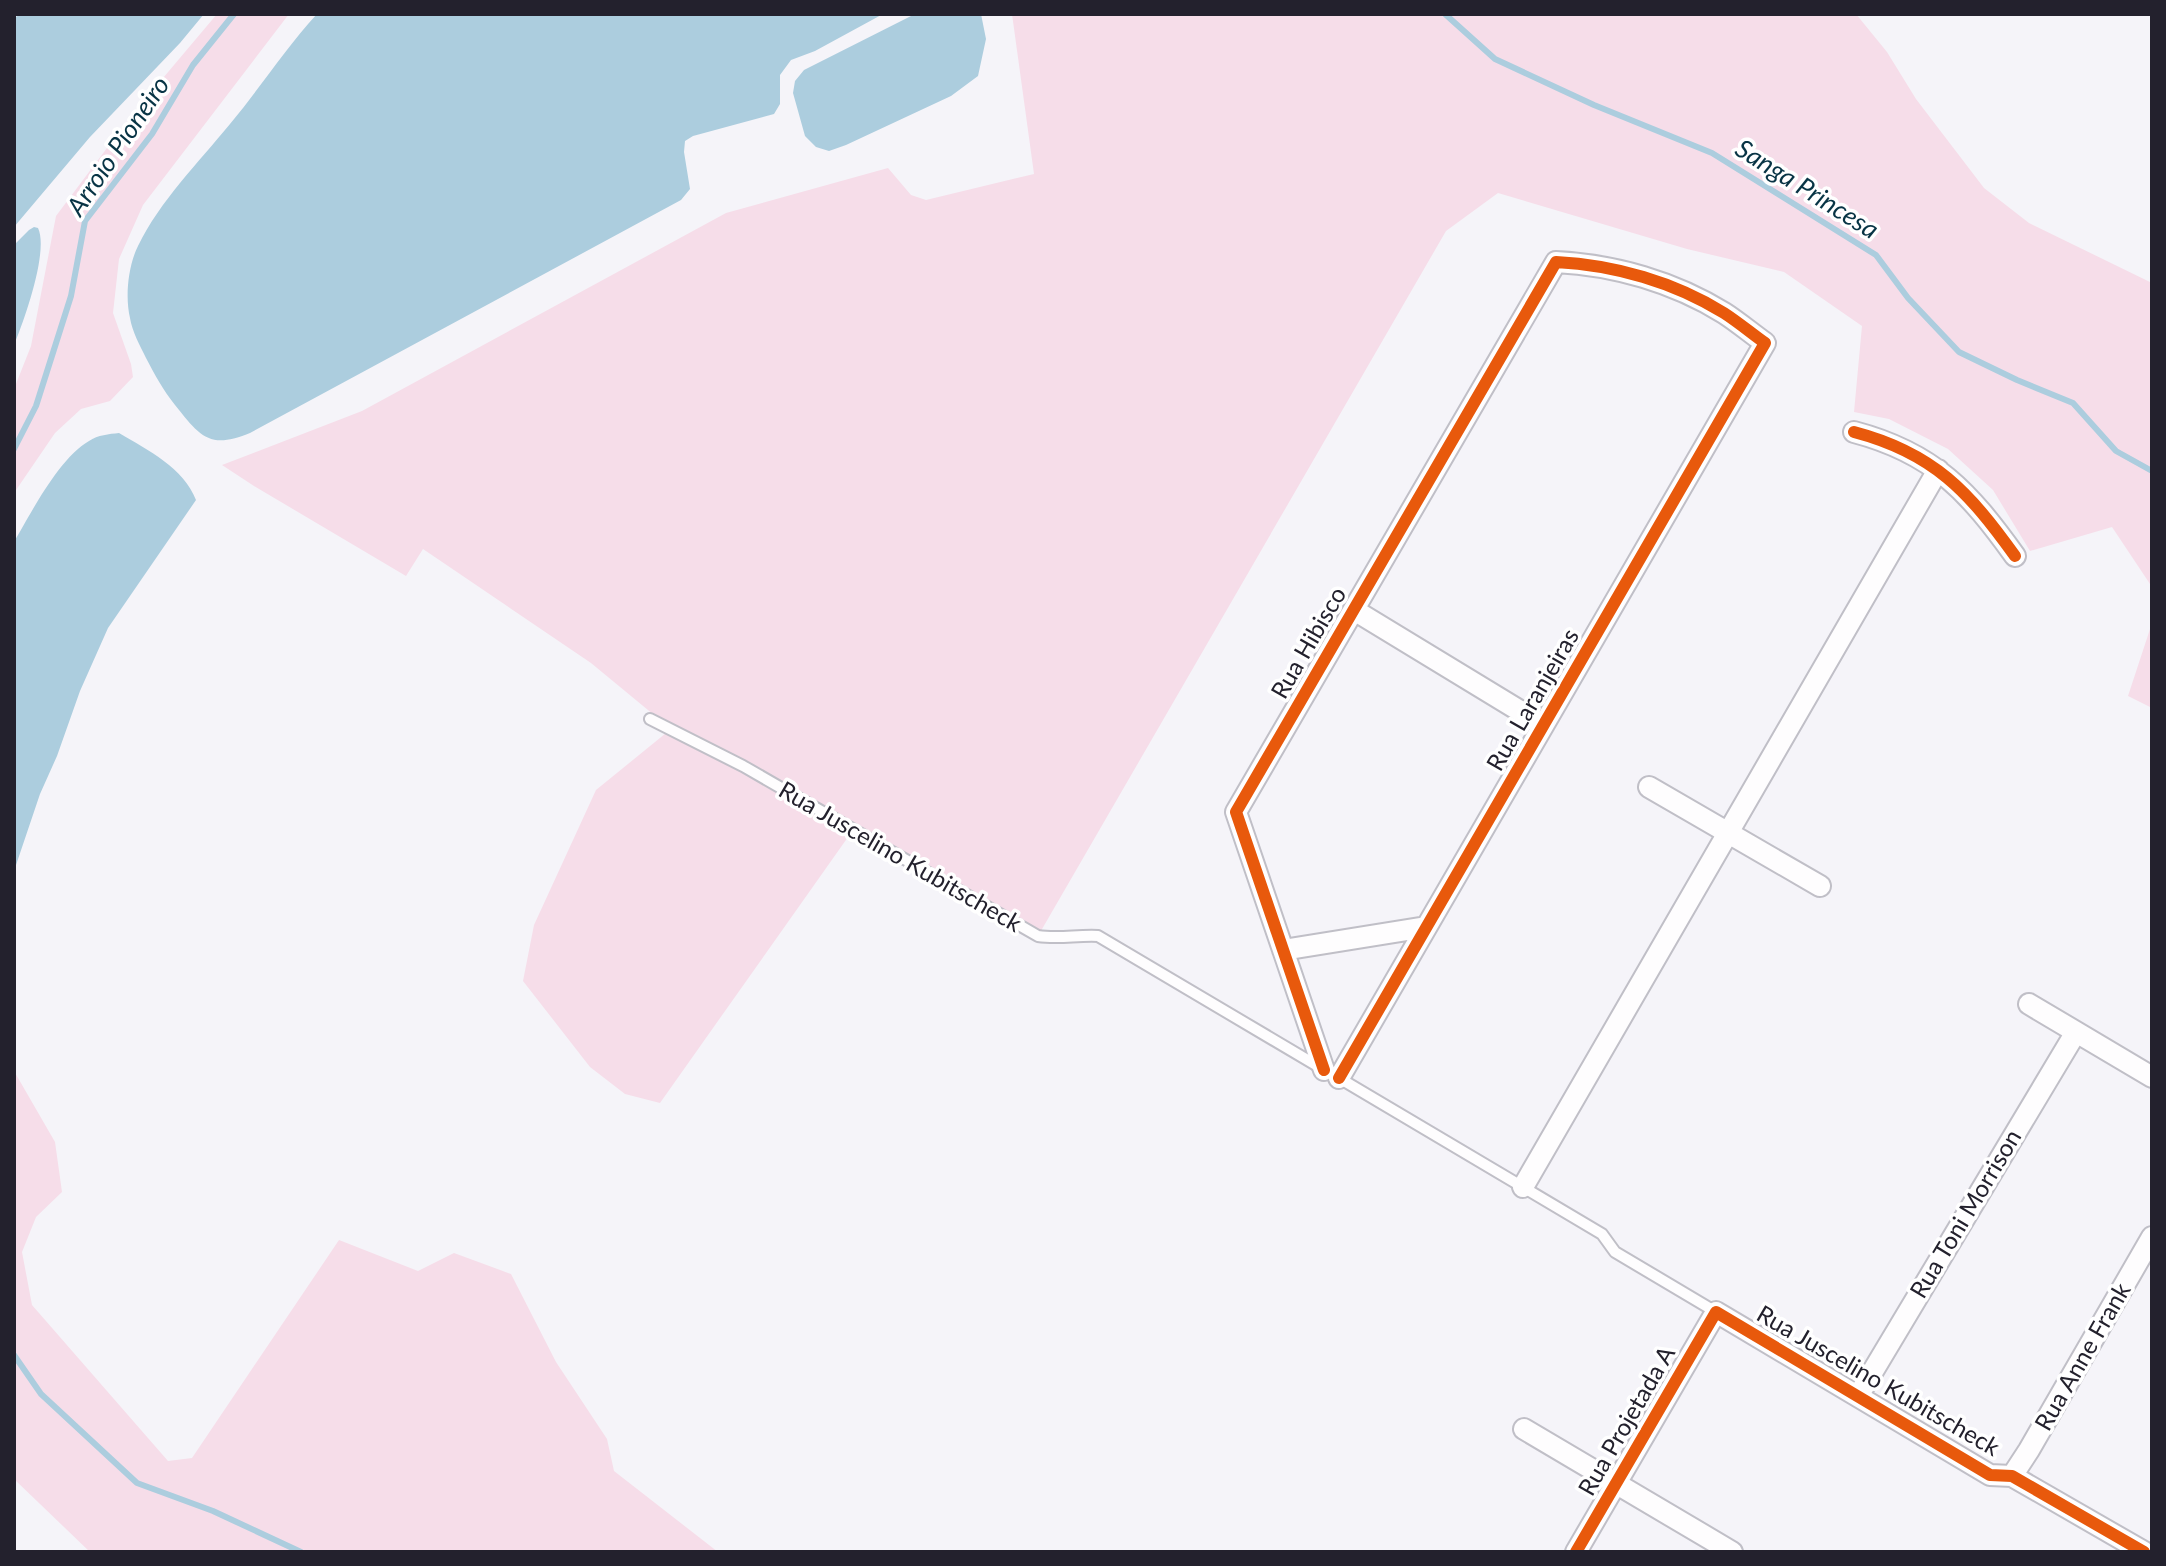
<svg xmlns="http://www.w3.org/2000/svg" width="2166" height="1566" font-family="Lato,sans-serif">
  <rect width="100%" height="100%" fill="#f5f4f9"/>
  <path fill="#f6dde9" d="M217,14H289L143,205L119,259L113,313L131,364L133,377L110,401L81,409L55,433L14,493V389L31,346L56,216L131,116Z
    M1012,14H1856L1887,52L1916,99L1984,188L2029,223L2152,283V587L2112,527L2030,551L1993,490L1948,449L1889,419L1854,412L1862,326L1784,272L1687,249L1498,193L1446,231L1038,936L853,830L660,1103L625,1094L590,1067L523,981L534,925L596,790L671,729L591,663L423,549L406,576L254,486L222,465L362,411L726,213L888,168L911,195L926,200L1034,174Z
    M2152,623V708L2128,696Z
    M14,1071L55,1142L62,1192L36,1217L22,1252L32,1305L168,1461L192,1458L339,1240L418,1271L454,1253L511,1274L556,1362L607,1439L614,1471L718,1552H90L14,1479Z"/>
  <path fill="#accdde" d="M21,14H204L180,43L90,137L14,227V18Z
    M317,14H883L815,51L791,60L780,75V104L774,114L693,136L685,141L684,152L690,189L681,200L250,433C209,450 200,436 175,405C163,390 155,375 146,358C140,346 132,331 130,318C125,297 128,266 138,246C160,201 198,163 230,124C260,88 285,49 317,14Z
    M915,14H981L986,39L978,76L951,96L846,145L829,151L816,147L805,136L793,93L795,81L804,70Z
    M34,227L38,228C49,251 24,321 14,345V245L29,230Z
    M119,433C148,450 184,468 196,500L108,628L80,691L57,756L40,794L14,871V542C31,513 59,458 89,441C98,435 109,434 119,433Z"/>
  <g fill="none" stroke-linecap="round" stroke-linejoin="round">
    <path stroke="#accdde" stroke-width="6" d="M1445,14L1495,59L1594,105L1712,153L1876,255L1908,298L1959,352L2017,380L2073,403L2116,451L2152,471
      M14,449L36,406L71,296L85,221L152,134L193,65L234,14
      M14,1355L41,1394L137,1483L213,1511L301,1552"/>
    <defs>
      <path id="service" d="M650,719L743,766L1038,936C1058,939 1077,935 1098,936L1321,1068
        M1339,1078L1602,1234L1615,1252L1716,1312"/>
      <path id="minor" d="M1854,432C1934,453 1969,492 2015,556
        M1354,610L1543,725
        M1649,787L1820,886
        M1283,950L1426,927
        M2029,1004L2152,1077
        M1324,1070L1236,812L1556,262C1615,265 1674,282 1724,313C1738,322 1751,333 1765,343L1339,1078
        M1523,1187L1938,470
        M1858,1396L2076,1032
        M1524,1429L1732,1552
        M2012,1476L2029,1450L2152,1237
        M1576,1552L1716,1312L1990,1475L2012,1476L2144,1552"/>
    </defs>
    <use href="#service" stroke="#c0bfc7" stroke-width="14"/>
    <use href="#minor" stroke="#c0bfc7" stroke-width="24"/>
    <use href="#service" stroke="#fefdfe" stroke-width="10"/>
    <use href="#minor" stroke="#fefdfe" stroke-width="20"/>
    <defs>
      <path id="cycleway" d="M1854,432C1934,453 1969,492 2015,556
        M1324,1070L1236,812L1556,262C1615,265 1674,282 1724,313C1738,322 1751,333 1765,343L1339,1078
        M1576,1552L1716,1312L1990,1475L2012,1476L2144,1552"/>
    </defs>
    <use href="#cycleway" stroke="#fff" stroke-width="17"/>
    <use href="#cycleway" stroke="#e8590c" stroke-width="12"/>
  </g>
  <g text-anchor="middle" stroke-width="7" stroke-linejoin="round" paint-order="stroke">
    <g font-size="24" fill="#23212d" stroke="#fff">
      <text transform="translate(1309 643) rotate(-60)" y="8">Rua Hibisco</text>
      <text transform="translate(1533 700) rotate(-60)" y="8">Rua Laranjeiras</text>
      <text transform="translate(900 857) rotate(30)" y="8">Rua Juscelino Kubitscheck</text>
      <text transform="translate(1966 1214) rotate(-59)" y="8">Rua Toni Morrison</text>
      <text transform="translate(2083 1357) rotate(-60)" y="8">Rua Anne Frank</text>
      <text transform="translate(1878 1381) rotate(30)" y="8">Rua Juscelino Kubitscheck</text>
      <text transform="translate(1627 1421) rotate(-60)" y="8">Rua Projetada A</text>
    </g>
    <g font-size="26" font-style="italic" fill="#083445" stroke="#fff">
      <text transform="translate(118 146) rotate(-56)" y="9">Arroio Pioneiro</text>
      <text transform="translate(1807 189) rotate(32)" y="9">Sanga Princesa</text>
    </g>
  </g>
  <rect width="2166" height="1566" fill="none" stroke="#23212d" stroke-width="32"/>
</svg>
